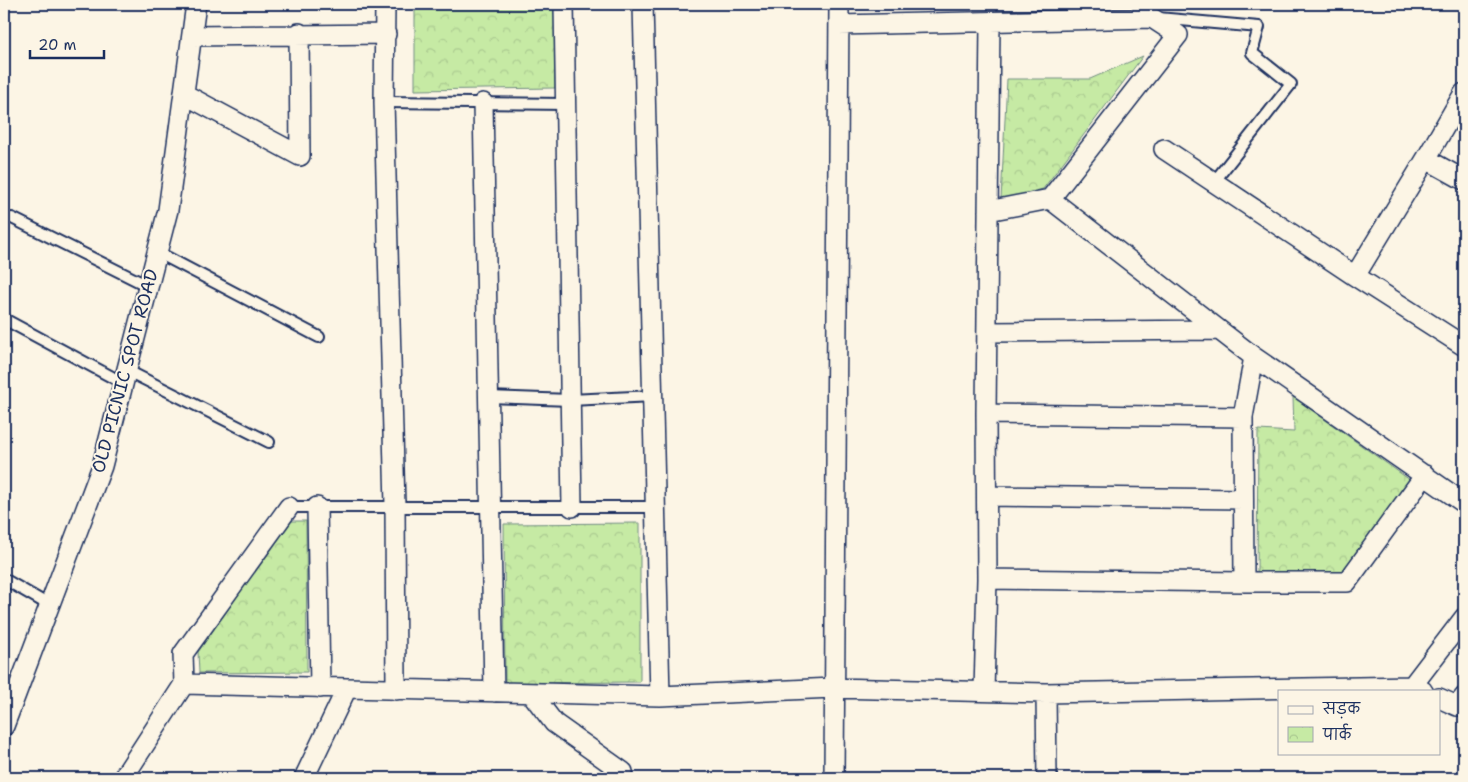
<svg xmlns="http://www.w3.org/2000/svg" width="1468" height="782" font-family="'Shantell Sans','Playpen Sans Deva',sans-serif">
  <defs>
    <pattern id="park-crowns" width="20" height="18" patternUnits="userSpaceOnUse" patternTransform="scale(1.25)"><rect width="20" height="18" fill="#c6eaa4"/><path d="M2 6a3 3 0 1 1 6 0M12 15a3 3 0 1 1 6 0" fill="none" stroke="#aac990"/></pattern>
  </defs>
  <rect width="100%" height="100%" fill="#fcf5e5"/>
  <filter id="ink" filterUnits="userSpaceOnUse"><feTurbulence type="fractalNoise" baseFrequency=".02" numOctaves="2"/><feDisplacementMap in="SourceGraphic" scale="10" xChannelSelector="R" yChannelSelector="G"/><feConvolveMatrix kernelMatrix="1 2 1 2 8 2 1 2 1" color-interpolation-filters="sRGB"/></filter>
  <g filter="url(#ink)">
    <path fill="url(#park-crowns)" stroke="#708c81" d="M415,4H554L555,88L415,90Z
      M1143,56L1043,189L1001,200L1007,79H1090Z
      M1293,397L1410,480L1341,574L1257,573L1258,430L1294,432Z
      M290,521H306L307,672L199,673L198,652Z
      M640,523V682L505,683L504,524Z"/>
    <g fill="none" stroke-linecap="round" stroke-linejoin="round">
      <defs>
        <path id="service" d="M1158,18L1259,27L1252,53L1291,84L1214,182
          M384,102L566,104
          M12,218L148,286
          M157,252L319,337
          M4,319L123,383
          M126,370L269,442
          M489,397L570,400L654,396
          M289,507H656
          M4,579L49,605
          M4,684L17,691"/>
        <path id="minor" d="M385,4L384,102L395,505L396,690
          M564,4L572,507
          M643,4L660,696
          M839,25L1152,18L1178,35L1050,199L1254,357L1464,503
          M192,36L386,34
          M1464,93L1426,159L1464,180
          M184,94L300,156L299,33
          M483,103L494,692
          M1164,149L1355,276L1464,346
          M988,211L1050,199
          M1355,276L1426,159
          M987,332L1219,330
          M1254,357L1243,417L1244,582H1347L1425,475
          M986,414L1243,417
          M987,496L1243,499
          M317,507L320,688
          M987,579L1244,582
          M184,684L183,654L289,507
          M1412,686L1464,618
          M984,691L987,579L986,414L990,22
          M531,693L554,723L623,772
          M1046,693L1047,778
          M1439,698L1457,706L1464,697
          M4,726L102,466L168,210L196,4
          M123,778L184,684L660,696L833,688L1046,693L1412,686L1423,691
          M304,778L347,688
          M834,778L839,4"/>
      </defs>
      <use href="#service" stroke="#1b2f5e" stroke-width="14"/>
      <use href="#minor" stroke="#1b2f5e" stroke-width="22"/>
      <use href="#service" stroke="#fcf5e5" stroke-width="10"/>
      <use href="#minor" stroke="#fcf5e5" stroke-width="19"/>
    </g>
  </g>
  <g text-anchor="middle" stroke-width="4" stroke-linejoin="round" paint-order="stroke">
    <g font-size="18" fill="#1b2f5e" stroke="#fcf5e5">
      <text transform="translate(125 371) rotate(-75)" y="6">OLD PICNIC SPOT ROAD</text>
    </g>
  </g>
  <rect width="1468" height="782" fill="none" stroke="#fcf5e5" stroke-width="20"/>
  <rect x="10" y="10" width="1448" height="762" fill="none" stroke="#1b2f5e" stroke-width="2" filter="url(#ink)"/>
  <rect x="1278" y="690" width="162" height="65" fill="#fcf5e5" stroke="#a2a6af"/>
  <rect x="1288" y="706" width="25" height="8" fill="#fcf5e5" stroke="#a2a6af"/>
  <text x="1323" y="714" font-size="15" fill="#1b2f5e">सड़क</text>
  <rect x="1288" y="727" width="25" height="15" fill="url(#park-crowns)" stroke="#a2a6af"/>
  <text x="1323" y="740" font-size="15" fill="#1b2f5e">पार्क</text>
  <path d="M30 50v8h74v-8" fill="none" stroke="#1b2f5e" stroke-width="2.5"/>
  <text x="38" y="50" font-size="15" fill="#1b2f5e" stroke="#fcf5e5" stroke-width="4" paint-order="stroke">20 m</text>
</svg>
